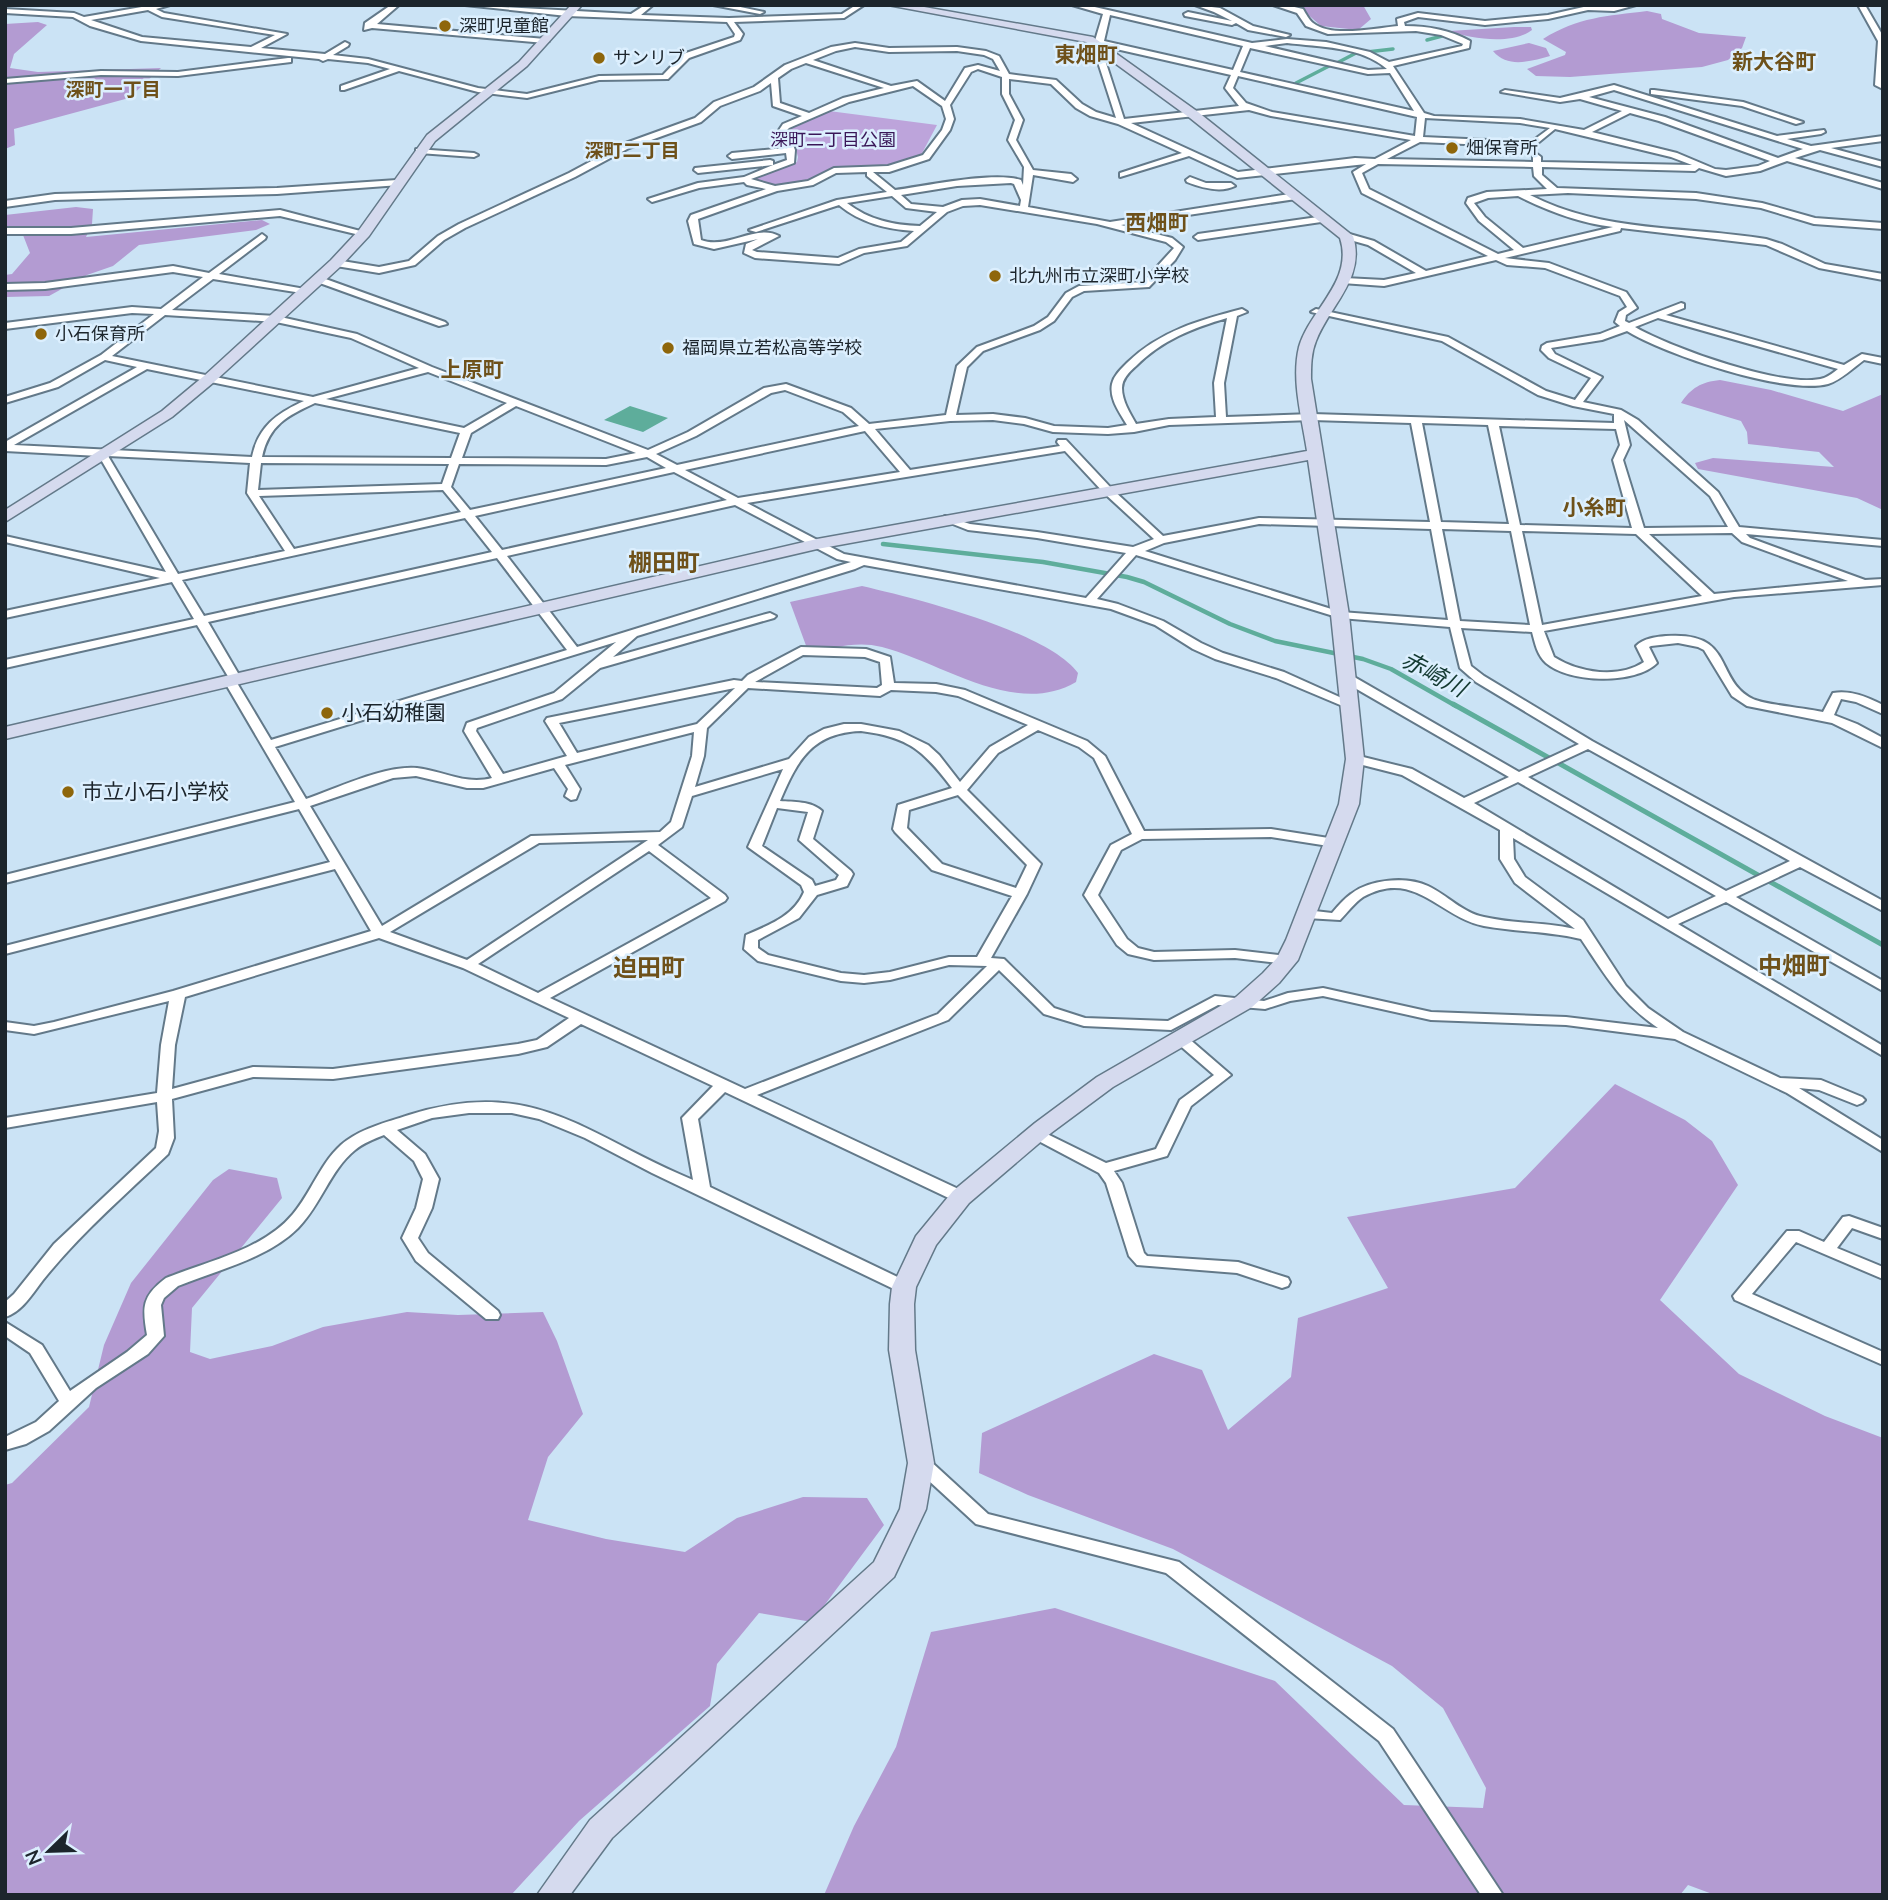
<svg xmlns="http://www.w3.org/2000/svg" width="1888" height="1900" font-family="Mulish,'Noto Sans JP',sans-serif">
  <rect width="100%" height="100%" fill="#cbe3f5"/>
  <path fill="#bda4db" d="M829,111L937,125L920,157L887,166L837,168L804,182L786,184L771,185L753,180L797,162L798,157L790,129Z"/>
  <path fill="#b39bd2" d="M1297,5H1363L1371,19L1358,30L1321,26Z
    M1647,11L1661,14L1662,19L1699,33L1746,37L1742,48L1728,60L1702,67L1570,77L1536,76L1527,69L1565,55L1566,52L1543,39C1578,17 1607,16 1647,11Z
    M38,22L47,25L14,54L10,68L38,72L161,68L129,98L14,129L15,145L5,149V24Z
    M1514,27H1531L1532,30C1513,45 1471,39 1449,31Z
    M1529,43L1546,48L1550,56C1531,61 1508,69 1493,51Z
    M76,207L93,209L92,224L86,237L262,220L270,224L256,230L139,245L113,266L87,275L49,296L5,297V275L12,274L30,253L23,235H5V215Z
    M1720,380L1771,390L1843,411L1883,394V510L1857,498L1698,469L1695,463L1713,458L1834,467L1819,452L1748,444L1747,432L1741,421L1681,403C1691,388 1701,382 1720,380Z
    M862,586C914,598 1047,631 1078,673L1076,682C1015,718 941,662 882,647C856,640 833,649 808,651L790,602Z
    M1615,1084L1685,1120L1712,1141L1738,1185L1660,1300L1739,1374L1825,1416L1883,1438V1895H1715L1688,1885L1680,1895H824L854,1826L896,1747L931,1632L1055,1608L1275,1681L1404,1805L1483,1808L1486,1788L1443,1708L1392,1666L1173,1549L1028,1495L979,1473L982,1433L1154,1354L1202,1370L1228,1430L1291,1377L1298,1318L1388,1288L1347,1217L1515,1188Z
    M229,1169L277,1178L282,1198L192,1308L190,1352L210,1359L272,1346L323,1327L407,1312L458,1315L543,1312L557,1341L583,1414L548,1457L528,1520L606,1539L685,1552L737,1518L803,1497L867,1498L884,1525L812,1622L759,1613L717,1664L710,1706L579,1821L511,1895H5V1485L12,1483L89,1407L104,1345L131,1283L213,1180Z"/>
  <path fill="#5ead9b" d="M630,406L668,418L643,432L604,420Z"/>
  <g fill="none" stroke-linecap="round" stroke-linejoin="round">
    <path stroke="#5ead9b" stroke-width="3.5" d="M1427,40L1442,36
      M1367,52L1393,49
      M1335,64L1356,53
      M1296,83L1331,65"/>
    <path stroke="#5ead9b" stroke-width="4.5" d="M883,544L1043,562L1127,577L1144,582L1230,624L1275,641L1363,659L1391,669L1456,706"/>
    <path stroke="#5ead9b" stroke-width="5" d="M1453,704L1883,945"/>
    <defs>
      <path id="street" d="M153,5H170L156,9L164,13L287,34L261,48L325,54L345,42L349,44L348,46L333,55L368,59L478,88L527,94L599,76L663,75L683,54L734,37L735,34L727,22L567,16L465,5L631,14L645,5H653L641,15L729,18L842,14L856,5H864L844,18L734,22L743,34L740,40L689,58L668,79L599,80L527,98L478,92L399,71L344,90H341V86L390,69L368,63L328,59L323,61L319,59L141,41L90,26L73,17L5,13V9L74,13L84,17ZM148,10L162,17L275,35L251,47L142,37L91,20Z
        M391,5H399L377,24L545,39L549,41L545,43L372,28L364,30L365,23Z
        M713,5H731L764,12L760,14Z
        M1072,5H1086L1252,43L1287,39L1326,42L1370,52L1389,62L1462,46L1463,44L1441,35L1416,31L1328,34L1306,26L1297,13L1273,5H1286L1303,9C1306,14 1309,20 1313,23C1331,38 1376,28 1398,26L1397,19L1418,13L1485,21L1548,15L1588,6L1636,5L1614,11L1588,10L1548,19L1485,25L1418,17L1404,22L1405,26C1428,26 1450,30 1470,41L1469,48L1393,66L1424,113L1434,116L1520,119L1584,130L1622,111L1580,99L1560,102L1501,92L1505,90L1560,98L1614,85L1777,136L1824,130L1825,132L1821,134L1787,139L1811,146L1883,136V141L1831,148L1883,162V167L1820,150L1795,158L1883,183V189L1787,161L1760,171L1726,176L1699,168L1695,171L1542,167V175L1557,188L1696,193L1762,203L1815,218L1883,223V229L1814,224L1761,208L1696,199L1568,193L1530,195C1603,233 1687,226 1766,239L1782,244L1825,264L1883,274V280L1819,268L1766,245L1621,228L1620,231L1505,258L1549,263L1626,292L1637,308L1626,315L1625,321L1629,323L1681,303L1684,304V308L1666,315L1844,365L1862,354L1883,358V364L1864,360C1853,368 1841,380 1828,384C1785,395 1664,354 1627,331L1602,340L1551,348L1555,354L1602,377L1583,402L1621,410L1638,420L1718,492L1739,527L1883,540V546L1746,534L1750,538L1865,580L1883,579V585L1734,597L1544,631L1554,657C1579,673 1619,679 1644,662L1636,646C1644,638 1656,637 1666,636C1736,631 1713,679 1753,699C1766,705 1806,708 1823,712L1833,693C1851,690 1867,697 1883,705V714L1856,702L1841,699L1834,715L1857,724L1883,738V748L1832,723L1747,706L1732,696L1704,650L1698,647L1678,643L1651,646L1649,647L1657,663C1635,685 1569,683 1546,663C1537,655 1535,643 1532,632L1461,628L1471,666L1484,676L1592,741L1883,901V911L1800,867L1736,897L1883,981V991L1726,902L1678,924L1883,1046V1056L1513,838L1514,859L1525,877L1583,920L1626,986L1648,1008L1683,1032L1780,1078L1821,1080L1862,1097L1865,1100L1862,1103L1857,1105L1819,1090L1799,1088L1883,1140V1152L1787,1093L1675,1039L1566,1025L1431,1020L1323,996L1290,1001L1265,1009L1218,1005L1171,1030L1084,1026L1044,1014L999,970L948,1020L757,1095L967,1193L969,1197L967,1201H955L725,1092L698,1119L710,1187L910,1283L912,1287L910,1291H898L652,1173L585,1138L539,1119L512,1113H469L432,1118L397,1130L425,1154L439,1179L432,1208L418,1238L428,1253L498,1311L500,1315L498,1319H486L416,1261L402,1238L416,1208L423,1179L414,1161L384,1135C374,1139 363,1143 355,1150C330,1170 321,1205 298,1228C267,1259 217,1270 178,1286L164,1298L161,1305L164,1336L148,1354L96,1388L49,1431L26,1444L5,1450V1437L36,1422L59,1401L30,1353L5,1336V1322L42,1345L70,1391L127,1352L147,1335C142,1307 142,1296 166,1278C208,1261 263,1250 293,1214C311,1193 320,1164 341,1145C359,1129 387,1122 409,1115C535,1075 586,1136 693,1180L682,1118L713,1086L581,1024L547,1047L518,1054L333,1079L253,1077L172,1099L174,1138L168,1154C126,1194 80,1234 43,1280C33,1293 22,1312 5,1317V1302L14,1294L54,1244L156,1148L159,1131L157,1102L5,1128V1118L157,1093L161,1045L169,1001L34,1034L5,1030V1022L34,1026L54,1022L173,991L371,931L335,869L5,954V946L330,862L299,809L5,883V875L295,802L224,681L229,678L197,625L5,668V660L194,619L172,582L5,618V611L160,578L5,542V536L166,572L99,456L5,451V442L137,367L105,360L58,387L5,403V397L50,383L101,355L154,314L132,313L5,329V323L132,307L161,309L203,277L173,272L45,289L5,290V284L45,283L173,266L209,273L262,234L266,237L265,239L219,274L305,289L308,290V294L213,279L172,310L276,316L357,334L432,367L648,450L688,432L764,388L786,384L851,408L869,424L946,415L957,366L977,347L1034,326L1048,317L1066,293L1079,286L1143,282L1174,248L1166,242L1097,224L980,205L963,206L947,212L907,246L864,253L839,264L755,258L744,253L746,244L758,239L714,249L694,244L688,221L691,215L766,189L747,185L744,182L699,188L652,202L648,199L698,183L744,177L773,165L698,173L694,170L695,168L770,160L773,161V165L787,160L786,153L732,159L728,156L732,153L785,148L779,130L783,124L802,116L773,106L771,83L760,91L720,106L701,122L629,148L575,177L465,228L444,240L415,265L379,273L336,266L331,263L336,260L379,267L409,261L438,236L459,224L569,173L623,144L695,118L714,102L754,87L785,65L831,47L855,43L889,48L957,47L986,51L999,56L1009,74L1056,80L1082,104L1096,112L1116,118L1096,56L1109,50L1113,52L1104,57L1124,119L1239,106L1225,88L1231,75L1094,44L1103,14ZM1110,15L1243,46L1233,70L1104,41ZM1287,43C1319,47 1361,46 1387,69L1368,70L1265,46ZM855,47L889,52L957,51L984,55L993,59L1000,71L978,65L965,68L945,101L917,81L891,86L813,60L836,51ZM1250,48L1368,74L1390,73L1414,111L1240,72ZM806,63L884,88L843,98L809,113L780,103L778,78L791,69ZM978,69L1002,77V94L1015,120L1008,140L1024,167L1023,185L1021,180C994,171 926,186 895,190L873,172H889L929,159L950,130L954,119L950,105L971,72ZM1238,76L1417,117L1415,136L1272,112L1246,103L1233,88ZM1009,79L1051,84L1076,108L1090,116L1118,124L1182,153L1120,173V177L1189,156L1237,178L1366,164L1353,172L1362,193L1488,256L1426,271L1374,241L1346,233L1343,234V238L1368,245L1416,273L1384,280L1345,278L1340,281L1342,283L1384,286L1496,260L1507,265L1545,268L1620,296L1627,307L1619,312L1615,322L1620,326L1600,334L1547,343L1542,346L1541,350L1549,358L1591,378L1575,400L1546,391L1448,337L1316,309L1311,312L1442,341L1538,395L1573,406L1614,414V423L1312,414L1226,417L1224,383L1237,316L1247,312L1242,309C1200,320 1160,331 1128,362C1122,368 1114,375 1112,384C1109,399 1120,413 1127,425L1108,428L1054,426L1025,418L993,414L956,415L967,367L983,351L1040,330L1054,321L1072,297L1084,291L1149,287L1175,260L1183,247L1172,238L1121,225L1296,199L1300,196L1296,193L1110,222L1028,207L1033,175L1073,182L1077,179L1071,174L1033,170L1016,140L1023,120L1009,94ZM913,86L942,106L946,119L942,130L923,155L888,166L834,168L808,181L775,186L751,179L794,163L795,150L787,130L789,128L849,102ZM1614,90L1803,149L1778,158L1665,117L1589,97ZM1249,110L1271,116L1411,140L1375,159L1355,158L1238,172L1131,123ZM1630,113L1659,121L1770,161L1758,166L1726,170L1715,169L1677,153L1592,132ZM1425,118L1520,123L1550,128L1531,142L1423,137ZM1555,129L1671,157L1692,165L1541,162V157L1537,154L1533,157V162L1387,159L1420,142L1533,147ZM1378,164L1533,167L1534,176L1547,189L1487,192L1468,198L1466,203L1479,221L1514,250L1498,254L1369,189L1362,173ZM867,172V176L887,192L837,200L749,230L756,232L839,205C861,223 886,229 914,231L901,242L859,249L838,258L757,252L752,250L779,236C757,223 727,250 701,240L698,219L777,191L813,185L836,173ZM1011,183L1014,184L1021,200L1020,206L980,199L962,200L943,207L911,204L901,195L957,186ZM892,196L906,208L937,212L920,226C893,225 869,220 847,203ZM1518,196C1548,211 1579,223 1613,227L1523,248L1485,217L1474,203L1488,198ZM165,315L276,322L351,338L419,368L313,397L112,356ZM1227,318L1214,383L1216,417L1169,419L1136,424C1130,413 1122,401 1122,388C1122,379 1129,372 1136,366C1162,340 1193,328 1227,318ZM1658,318L1838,369C1834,372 1829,376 1824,378C1787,390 1669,347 1635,327ZM147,369L304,401C277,413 258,427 252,457L14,445ZM428,372L507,403L464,428L326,399ZM785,390L843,412L859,426L677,465L656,454L696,436L771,393ZM315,403L460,433L451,458L262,457C269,425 287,416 315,403ZM516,406L636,453L606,459L462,458L471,433ZM993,420L1024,424L1053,432L1108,434L1134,432L1169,425L1312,420L1411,423L1430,522L1259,518L1163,536L1112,489L1066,440H1058L1057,442L1060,446L910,470L875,429L950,421ZM1624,420L1710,496L1728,527L1644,528L1623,460L1630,445ZM1422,423L1488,425L1509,524L1441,522ZM1499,426L1616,429L1620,445L1613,460L1632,528L1520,525ZM865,431L900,472L738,498L685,470ZM1065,451L1104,493L1154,539L1133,547L1037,532L970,524L945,516L940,519L968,530L1037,538L1126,553L1086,598L844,554L747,503ZM108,456L250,463L247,493L285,551L178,574ZM647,457L666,468L470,510L451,487L459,464L606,465ZM261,463L449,464L442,484L258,490ZM674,472L727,500L502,550L475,516ZM443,490L461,512L294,549L259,496ZM735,505L837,559L851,562L577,647L507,556ZM465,518L492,552L204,616L182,580ZM1259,524L1431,529L1448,620L1341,612L1145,551L1164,543ZM1442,529L1511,531L1530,625L1460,621ZM1522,531L1636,534L1702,596L1542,625ZM1732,533L1742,542L1848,581L1714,594L1649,534ZM1136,555L1340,618L1450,627L1460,668L1476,682L1579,744L1519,772L1349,674H1341L1339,677L1341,680L1509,777L1464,798L1412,769L1355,755L1349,759L1351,762L1402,775L1500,830V859L1515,883L1575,929C1545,922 1514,924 1484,917C1463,913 1447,895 1428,886C1407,876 1369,879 1351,894C1344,899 1338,906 1332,913L1306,910L1299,914L1306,918L1340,920C1347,913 1355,902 1363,897C1415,868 1439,917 1484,926C1516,932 1549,931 1581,939C1606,976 1620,1002 1658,1028L1566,1017L1431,1012L1323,988L1288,993L1264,1001L1215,996L1168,1021L1085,1018L1054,1008L1004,959L991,958L1027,894L1041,864L967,790L998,753L1038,730L1079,747L1094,758L1132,834L1111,845L1084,895L1117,945L1128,954L1154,960L1235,958L1287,964L1294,960L1287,956L1235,950L1154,952L1138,948L1127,939L1098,895L1121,850L1142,839L1271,837L1335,847L1342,843L1335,839L1271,829L1144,831L1105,756L1087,741L965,690L936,684L894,683L890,657L866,649L801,647L748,675L742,681L734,680L547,718L545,721L567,756L503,774L476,731L477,728L562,699L600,668L774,618L776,616L770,613L766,614L613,657L637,636L855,569L864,565L1111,609L1155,625L1193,649L1215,659L1276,678L1345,707L1349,708L1355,704L1284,672L1223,653L1201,643L1163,621L1118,604L1097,599ZM497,558L567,650L271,740L237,683L242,680L208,622ZM616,642L554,693L467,723L464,731L492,778C465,785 443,771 417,768C384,765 338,788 306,799L275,747ZM803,655L865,657L880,662L882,685L877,688L755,682ZM735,688L697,724L577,753L559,723ZM748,688L880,696L891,690L936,692L958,696L1028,725L990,747L960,782L939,755L928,745L899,731L861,724H844L824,729L809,737L789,759L695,787L704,756L707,728ZM861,731C909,737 924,751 952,788L898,805L893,829L895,832L932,870L1012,896L977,957H949L890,972L864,975L841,973L768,955L758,948V940L799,918L817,895L847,886L853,874L851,871L813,839L822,811C811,801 794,802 780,801C798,759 812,733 861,731ZM694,732L692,756L671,822L660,832L531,836L382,926L310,806L393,778L416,776L467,788H483L554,768L568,789L565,796L571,800L576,799L580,789L565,765ZM1588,749L1790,861L1726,891L1528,777ZM783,769L748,847L801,885L804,892C794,916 769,925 746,935L744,949L758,961L841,981L864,983L890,980L949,965L987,966L938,1014L745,1089L550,998L725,901L727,898L725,895L658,845L682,827L692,796ZM1518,782L1716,896L1668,919L1474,803ZM958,795L1027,865L1016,888L942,864L907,828L909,810ZM777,808L808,812L799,840L839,875L836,880L815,886L812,880L762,846ZM648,840L467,960L390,932L539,843ZM649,851L711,898L538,993L478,964ZM379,938L463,968L569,1018L537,1040L518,1044L333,1069L253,1067L172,1089L175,1045L185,997Z
        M1195,5L1220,8L1253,26L1290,35L1286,37L1248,30L1236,23L1232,25L1185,16L1184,14L1188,12L1232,21L1214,12Z
        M1858,5H1865L1883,36V89L1875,85L1878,41Z
        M288,58H291V62L178,76L101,75L5,83V79L101,71L178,72Z
        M1654,90L1743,102L1803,122L1796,124L1742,106L1651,94V90Z
        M416,149L474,153L478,155L474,157L419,153H416Z
        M1190,177L1206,183H1231L1235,186C1221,193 1202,188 1187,182L1186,180Z
        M397,180L401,183L400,185L277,194L55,200L5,207V201L55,194L277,188Z
        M280,210L368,233L364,236L280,216L71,234H5V228H71Z
        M1325,216L1328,217V221L1198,240L1194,237L1198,234Z
        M320,277L445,322L447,324L439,326L317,282L315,280Z
        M1182,1035L1187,1037L1231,1075L1191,1106L1167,1156L1114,1171L1122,1183L1144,1253L1147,1256L1238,1262L1288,1278L1290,1282L1288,1286L1282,1288L1237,1273L1137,1265L1129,1256L1106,1183L1099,1173L1031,1137L1028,1134L1031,1131H1041L1106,1163L1156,1149L1180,1100L1214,1075L1177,1043L1175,1040L1177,1037Z
        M1849,1216L1883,1228V1239L1852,1228L1837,1248L1883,1267V1279L1796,1242L1752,1294L1883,1352V1365L1735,1300L1733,1296L1787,1231H1799L1824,1242L1843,1217Z
        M921,1456L927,1458L988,1514L1179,1562L1393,1729L1503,1895H1481L1379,1741L1166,1573L976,1524L915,1468L912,1463L915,1458Z"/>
      <path id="secondary" d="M571,5H582L527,66L435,141L369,236L341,266L214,382L172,417L5,522V510L162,411L204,376L331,260L359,230L427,135L519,62Z
        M888,5H913L1093,37L1198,112L1353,236C1366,278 1330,305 1316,341C1311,353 1311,366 1311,379L1349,615L1364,759L1359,804L1298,960L1279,983L1252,1007L1113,1087L1051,1133L969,1203L936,1245L916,1287L914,1304L915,1350L934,1463L926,1509L894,1577L612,1838L570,1895H537L590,1820L874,1562L900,1509L908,1463L889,1350L890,1304L892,1287L916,1236L953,1191L1035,1123L1097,1077L1236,997L1263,973L1277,958L1286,940L1339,804L1346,759L1331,615L1308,460L817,549L5,739V727L817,539L1307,451C1302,418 1291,380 1299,347C1310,309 1354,281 1340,238L1190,118L1086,42Z"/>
    </defs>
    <use href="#street" stroke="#637989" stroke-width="4"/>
    <use href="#secondary" stroke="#637989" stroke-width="3"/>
    <use href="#street" fill="#fff" fill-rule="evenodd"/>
    <use href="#secondary" fill="#d5daee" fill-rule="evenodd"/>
  </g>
  <g fill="#8e660b" stroke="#dceffe" stroke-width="2.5">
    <circle cx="445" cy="26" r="7"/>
    <circle cx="599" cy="58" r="7"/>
    <circle cx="1452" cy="148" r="7"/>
    <circle cx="995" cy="276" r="7"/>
    <circle cx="41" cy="334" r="7"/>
    <circle cx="668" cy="348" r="7"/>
    <circle cx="327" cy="713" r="7"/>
    <circle cx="68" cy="792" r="7"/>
  </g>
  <g text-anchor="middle" stroke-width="5" stroke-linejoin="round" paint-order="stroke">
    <g font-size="18" fill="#1c252c" stroke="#dceffe" text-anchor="start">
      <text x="459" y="32">深町児童館</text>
      <text x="613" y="64">サンリブ</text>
      <text x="1466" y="154">畑保育所</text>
      <text x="1009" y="282">北九州市立深町小学校</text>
      <text x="55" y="340">小石保育所</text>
      <text x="682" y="354">福岡県立若松高等学校</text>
    </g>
    <g font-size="18" fill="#3a1758" stroke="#dceffe">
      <text x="833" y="146">深町二丁目公園</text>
    </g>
    <g font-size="19" font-weight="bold" fill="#6e511a" stroke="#dceffe">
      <text x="113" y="96">深町一丁目</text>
      <text x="632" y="157">深町二丁目</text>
    </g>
    <g font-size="21" font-weight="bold" fill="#6e511a" stroke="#dceffe">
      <text x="1086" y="62">東畑町</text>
      <text x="1774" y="69">新大谷町</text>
      <text x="1157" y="230">西畑町</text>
      <text x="472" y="377">上原町</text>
      <text x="1594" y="515">小糸町</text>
    </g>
    <g font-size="21" fill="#1c252c" stroke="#dceffe" text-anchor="start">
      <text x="341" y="720">小石幼稚園</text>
      <text x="82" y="799">市立小石小学校</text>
    </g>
    <g font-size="23" font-style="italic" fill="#143a32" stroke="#dceffe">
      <text transform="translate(1434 674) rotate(28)" y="8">赤崎川</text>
    </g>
    <g font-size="24" font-weight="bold" fill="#6e511a" stroke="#dceffe">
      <text x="664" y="571">棚田町</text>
      <text x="1794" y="974">中畑町</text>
      <text x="649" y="976">迫田町</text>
    </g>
  </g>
  <rect width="1888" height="1900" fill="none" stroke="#1c252c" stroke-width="14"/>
  <g transform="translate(49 1851) rotate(247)" stroke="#dceffe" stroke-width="5" paint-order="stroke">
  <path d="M0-5L12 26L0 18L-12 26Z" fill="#1c252c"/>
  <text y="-10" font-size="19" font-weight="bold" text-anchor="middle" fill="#1c252c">N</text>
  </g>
</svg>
